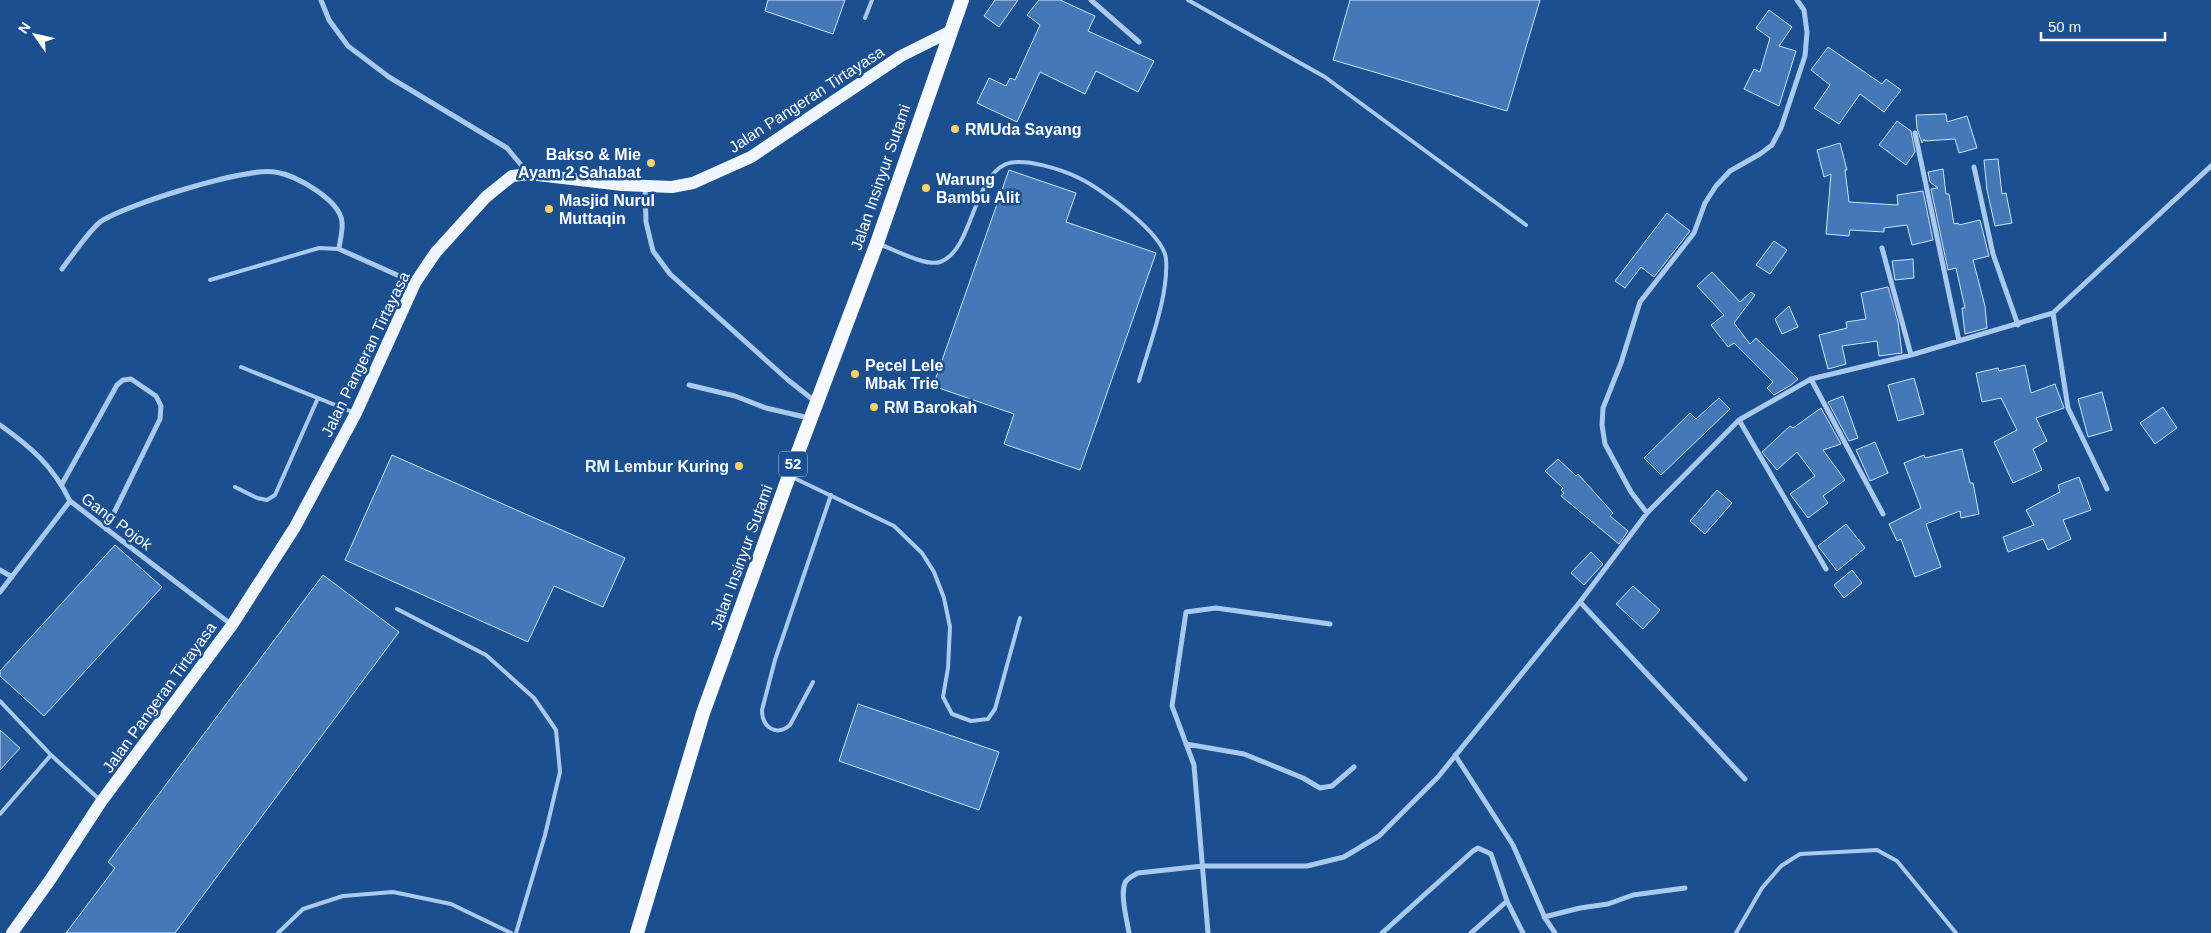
<svg xmlns="http://www.w3.org/2000/svg" width="2211" height="933" font-family="Arial,sans-serif">
  <rect width="100%" height="100%" fill="#1b4f8f"/>
  <path fill="#4478b7" stroke="#cfe3fa" d="M768,0H845L833,34L765,11Z
    M995,0H1018L999,27L984,16Z
    M1039,0H1060L1095,16L1088,31L1154,61L1138,92L1096,71L1085,94L1040,72L1017,122L977,103L989,78L1006,86L1010,78L1015,80L1040,25L1027,15Z
    M1350,0H1540L1507,111L1333,60Z
    M1769,10L1792,27L1779,46L1796,51L1779,106L1744,89L1754,69L1760,72L1770,38L1756,28Z
    M1828,47L1882,84L1886,79L1901,90L1884,112L1860,94L1839,124L1814,108L1830,85L1811,70Z
    M1946,114L1947,122L1967,116L1977,148L1959,153L1955,139L1925,141L1924,139L1922,143L1917,129L1916,115Z
    M1897,121L1911,131L1915,152L1906,165L1879,145Z
    M1840,143L1847,170H1845L1849,202L1898,205L1897,195L1923,191L1933,240L1912,245L1907,225L1884,228V232L1850,230L1849,236L1826,234L1831,174L1824,177L1817,150Z
    M1998,159L2002,194L2006,193L2012,223L1995,226L1987,190L1984,160Z
    M1943,169L1946,194H1949L1954,224L1958,223L1959,225L1980,220L1989,256L1973,260L1985,306L1987,328L1965,334L1962,308H1965L1956,268L1948,270L1931,189L1938,188L1930,182L1928,172Z
    M1009,170L1076,193L1066,222L1156,253L1080,470L1004,444L1014,414L933,386Z
    M1667,213L1690,231L1654,277L1641,267L1625,288L1615,281Z
    M1774,241L1787,250L1770,274L1756,265Z
    M1913,259L1914,278L1895,280L1892,261Z
    M1712,272L1740,302L1751,292L1755,295L1734,323L1750,344L1756,338L1798,379L1791,385L1774,395L1767,388L1773,382L1734,343L1728,347L1711,325L1724,315L1697,286Z
    M1888,287L1898,322L1902,353L1879,356L1877,341L1842,346L1846,364L1828,369L1819,335L1847,328L1846,322L1866,319L1861,293Z
    M1789,306L1798,327L1782,334L1775,319Z
    M2025,365L2031,393L2055,384L2064,408L2036,418L2047,441L2033,449L2042,470L2013,483L1994,442L2017,430L2001,398L1982,402L1976,373L1998,368L1999,371Z
    M1914,378L1924,414L1898,421L1888,385Z
    M2102,392L2112,430L2088,437L2078,399Z
    M1843,396L1858,438L1849,441L1828,402Z
    M1719,398L1730,409L1661,475L1644,458L1690,413L1696,419Z
    M2163,407L2177,428L2155,444L2140,423Z
    M1821,408L1841,444L1823,450L1845,480L1823,496L1828,503L1808,518L1790,494L1815,476L1797,452L1777,470L1762,452L1790,426L1793,428Z
    M1875,442L1888,473L1870,481L1856,450Z
    M1962,449L1970,483H1973L1979,514L1961,518L1960,511L1926,524L1941,567L1915,577L1901,539L1897,541L1889,524L1921,508L1904,463L1924,455L1925,458Z
    M392,455L625,558L603,607L554,586L528,642L345,560Z
    M1558,459L1576,476L1578,474L1613,513L1610,516L1628,531L1619,544L1561,496L1564,493L1561,490L1563,488L1545,471Z
    M2079,477L2091,510L2063,520L2071,539L2048,550L2043,539L2008,552L2003,537L2034,525L2026,510L2060,492L2058,485Z
    M1717,490L1732,503L1705,534L1690,521Z
    M1846,524L1865,548L1837,571L1818,546Z
    M115,545L162,587L44,716L0,676V671Z
    M1591,552L1603,564L1584,585L1571,573Z
    M1852,570L1862,583L1844,598L1834,585Z
    M323,575L399,632L175,933H66L115,868L108,862Z
    M1633,586L1660,610L1643,629L1616,604Z
    M858,704L999,752L979,810L839,761Z
    M0,730L20,748L0,770Z"/>
  <g fill="none" stroke-linecap="round" stroke-linejoin="round">
    <path stroke="#a9c9ee" stroke-width="4" d="M1188,0L1325,77L1526,225
      M865,18L872,0
      M879,244C893,249 926,267 940,262C973,250 972,179 1006,164C1024,157 1063,170 1079,178C1102,189 1164,234 1166,259C1169,295 1149,346 1139,381
      M210,280L319,248L339,249
      M241,367L355,413
      M792,477L894,526L922,553L934,572L944,598L950,627L948,668L943,697L952,714L971,721L988,719L995,709L1020,618
      M235,487L257,498L267,500L275,495L318,398
      M397,609L486,655L534,698L556,730L560,772L545,835L516,933
      M813,682L790,725C776,737 762,727 762,710L775,660L831,495
      M0,701L51,755L100,800
      M0,814L51,755
      M278,933L303,909L343,896L393,892L451,904L511,933
      M1736,933L1762,888L1781,866L1800,854L1877,850L1897,861L1956,933"/>
    <path stroke="#a9c9ee" stroke-width="5" d="M321,0L329,20L348,46L389,77L507,148L527,172
      M1091,0L1139,42
      M1915,133L1959,341
      M1974,167L1993,254L2018,325
      M645,187L646,222L653,251L670,274L788,380L816,402
      M1882,248L1911,355
      M62,269C71,257 89,231 100,222C124,205 247,167 275,172C296,175 340,200 342,222C343,230 340,240 339,249L415,283
      M2053,313L2068,408L2107,489
      M1811,379L1883,514
      M689,385L735,396L766,408L809,418
      M1739,420L1826,569
      M0,425C31,447 53,466 70,501L232,625
      M62,484L117,385L123,380L131,379L156,396L161,406L160,419L106,529
      M1647,513L1631,492L1605,444L1602,425L1603,408L1621,363L1640,302L1694,233L1705,203L1716,186L1730,171L1760,154L1772,145L1781,128L1805,56L1807,32L1804,10L1797,0
      M0,570L12,577
      M0,592L70,501
      M1580,602L1745,779
      M1186,744L1244,754L1303,778L1320,788L1332,786L1354,767
      M1455,755L1513,845L1545,918L1555,933
      M1544,917L1580,908L1608,904L1633,895L1685,888
      M1129,933C1127,920 1120,895 1125,883C1127,878 1133,876 1138,873L1203,866H1307L1344,857L1379,836L1438,777L1580,602L1647,513L1739,420L1811,379L1911,355L2053,313L2211,166
      M1208,933L1194,765L1172,706L1186,612L1216,608L1330,624
      M1382,933L1473,851L1478,848L1491,854L1507,901L1523,933
      M1471,933L1507,901"/>
    <path stroke="#f0f6ff" stroke-width="12" d="M12,933L50,880L101,802L232,625L295,527L356,413L415,283L436,252L486,197L512,176L529,174L622,185L672,187L693,183L751,157L901,56L949,32"/>
    <path stroke="#f8faff" stroke-width="14" d="M637,933L703,713L789,476L877,243L962,0"/>
  </g>
  <g fill="#ffd166" stroke="#1b4f8f" stroke-width="2">
    <circle cx="955" cy="129" r="5"/>
    <circle cx="651" cy="163" r="5"/>
    <circle cx="926" cy="188" r="5"/>
    <circle cx="549" cy="209" r="5"/>
    <circle cx="855" cy="374" r="5"/>
    <circle cx="874" cy="407" r="5"/>
    <circle cx="739" cy="466" r="5"/>
  </g>
  <g text-anchor="middle" stroke-width="5" stroke-linejoin="round" paint-order="stroke">
    <rect fill="#1b4f8f" stroke="#bbcadd" stroke-width="1" x="779" y="451.5" width="28" height="25" rx="4"/>
    <g font-size="15" font-weight="bold" fill="#fff">
      <text x="793" y="469">52</text>
    </g>
    <g font-size="16" fill="#fff" stroke="#1b4f8f">
      <text transform="translate(806 99) rotate(-33)" y="6">Jalan Pangeran Tirtayasa</text>
      <text transform="translate(880 177) rotate(-71)" y="6">Jalan Insinyur Sutami</text>
      <text transform="translate(365 354) rotate(-64)" y="6">Jalan Pangeran Tirtayasa</text>
      <text transform="translate(117 521) rotate(37)" y="6">Gang Pojok</text>
      <text transform="translate(741 557) rotate(-70)" y="6">Jalan Insinyur Sutami</text>
      <text transform="translate(159 697) rotate(-54)" y="6">Jalan Pangeran Tirtayasa</text>
    </g>
    <g font-size="16" font-weight="bold" fill="#fff" stroke="#1b4f8f" text-anchor="start">
      <text x="965" y="135">RMUda Sayang</text>
      <text x="641" y="160" text-anchor="end">Bakso &amp; Mie<tspan x="641" dy="18">Ayam 2 Sahabat</tspan></text>
      <text x="936" y="185">Warung<tspan x="936" dy="18">Bambu Alit</tspan></text>
      <text x="559" y="206">Masjid Nurul<tspan x="559" dy="18">Muttaqin</tspan></text>
      <text x="865" y="371">Pecel Lele<tspan x="865" dy="18">Mbak Trie</tspan></text>
      <text x="884" y="413">RM Barokah</text>
      <text x="729" y="472" text-anchor="end">RM Lembur Kuring</text>
    </g>
  </g>
  <g transform="translate(35 35) rotate(304)" stroke="#1b4f8f" stroke-width="4" paint-order="stroke">
  <path d="M0-4L9 19L0 12L-9 19Z" fill="#ffffff"/>
  <text y="-8" font-size="14" font-weight="bold" text-anchor="middle" fill="#ffffff">N</text>
  </g>
  <path d="M2041 32v8h124v-8" fill="none" stroke="#ffffff" stroke-width="2.5"/>
  <text x="2048" y="32" font-size="15" fill="#ffffff" stroke="#1b4f8f" stroke-width="4" paint-order="stroke">50 m</text>
</svg>
